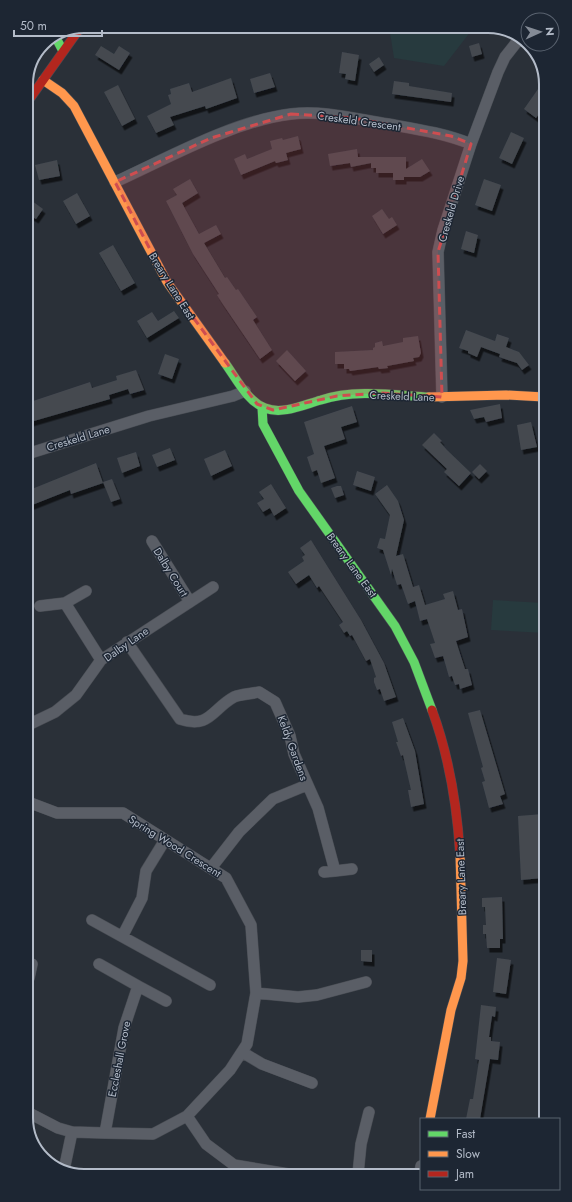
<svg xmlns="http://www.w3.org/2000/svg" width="572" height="1202" font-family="Jost,sans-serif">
  <defs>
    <filter id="shadow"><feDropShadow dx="2.5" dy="4.5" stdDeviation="0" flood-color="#0009"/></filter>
  </defs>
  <rect width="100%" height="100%" fill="#2a3038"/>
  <path fill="#273a3e" d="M389,26H471V31L444,66L394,58Z
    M493,600L544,603L545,633L491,630Z"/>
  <path fill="#444950" filter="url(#shadow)" d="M479,43L482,54L472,57L469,46Z
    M101,46L114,54L119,46L130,53L119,70L95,55Z
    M342,52L359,55L355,81L345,79L346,74L339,73Z
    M379,57L384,65L374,72L369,64Z
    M270,73L275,87L254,93L250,79Z
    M231,78L237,98L206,109L205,106L170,117L174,125L156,133L147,116L171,104L168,95L171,94L170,89L189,83L192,92Z
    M394,81L409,83V86L452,93L451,102L392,94Z
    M543,82V109L536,118L524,109Z
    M118,85L135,119L122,126L104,92Z
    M511,132L524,138L512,164L499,158Z
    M298,136L301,149L286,153L288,160L276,163L275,161L241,175L234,159L245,154L247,159L272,149L270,141L282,138L283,140Z
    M357,149L358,157H406V169L422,159L430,171L420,177H404V180H393V173H376V168H371V163L351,167L350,163L330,166L328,154Z
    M57,160L60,176L39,180L35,165Z
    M190,179L198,193L182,203L199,234L216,225L221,234L204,243L225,278L227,277L236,290L238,289L257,317L253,320L272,350L260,359L222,303L217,295L219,294L193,254L166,201L177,195L173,189Z
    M484,179L501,185L492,211L475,205Z
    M77,193L90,216L76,224L63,201Z
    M26,201L30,204L32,201L43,209L36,219L26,213Z
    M382,209L389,219L392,217L397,225L383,234L372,216Z
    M466,231L478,235L474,253L461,249Z
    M113,245L135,283L121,291L99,253Z
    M174,311L179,318L147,338L137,321L152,312L158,321Z
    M466,330L495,341L497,334L509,338L506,347L519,352L529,365L522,370L517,363L499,357L500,354L481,347L477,357L468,353V351L459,348Z
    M418,336L421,353L419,357L413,358L414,361L387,366L388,368L379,369L378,367L350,371L349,369H344V364H335V352L373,350V348L375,347V343L382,341L383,346L403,342V338Z
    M287,350L306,371L295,381L276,361Z
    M165,354L179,359L172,379L158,374Z
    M136,370L144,390L130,394L128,389L109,395L110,399L27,423V403L90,382L92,388L117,380L116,376Z
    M500,404L502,418L486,422L484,417L474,419L470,410Z
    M352,406L357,422L341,427L345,439L324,446L335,478L321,483L317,470L312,472L307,457L314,454L304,422Z
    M531,422L537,447L521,450L517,425Z
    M434,433L442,441L440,442L447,450L471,473L459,486L444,472L447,469L422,445Z
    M170,448L175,460L157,467L152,455Z
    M225,450L232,466L211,476L204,459Z
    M136,452L140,466L122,473L117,458Z
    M96,463L103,483L71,494L70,490L27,507V491Z
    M480,464L487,471L479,479L472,472Z
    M357,471L375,477L371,491L353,485Z
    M112,479L120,499L111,502L103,482Z
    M271,484L286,508L274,516L270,508L263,512L257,503L264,499L259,492Z
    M387,485L398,501L404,520L396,556L403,554L413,587L419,585L425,605L445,599L443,594L453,591L458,610L462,609L468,637L456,641L465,669H468L472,685L460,689L459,684L455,685L452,676L449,677L443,656L435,658L430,644L435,643L427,619L420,621L415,601L408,604L401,584L397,585L392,569L391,575L383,550L377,548L380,538L385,539L390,515L375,494Z
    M337,486H341L344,495L335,498L331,488Z
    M311,540L361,620L384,663L396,697L384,701L380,689L377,690L374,682V678L376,677L370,659L366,661L352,635L350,636L347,631L344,633L339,625L343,622L319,586L317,588L309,575L296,584L288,572L304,561L302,557L305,555L300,548Z
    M480,710L505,794L500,796L503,804L489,808L482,782L485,781L481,768L483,767L468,713Z
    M403,718L415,751L424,804L411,807L408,790H411L403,755L401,756L396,742H398L392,722Z
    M543,814L545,854V862L542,863L543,878L521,880L518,816Z
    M502,897L503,939H500V948H487L486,934H483V925H486L485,907H482V898Z
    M361,950H372V962L361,961Z
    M497,958L511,960L506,994L493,992Z
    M481,1005L496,1007L495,1017L492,1016L489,1037H491V1041L500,1042L498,1060L490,1059L480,1119H466L470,1099H473L479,1060L475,1059Z"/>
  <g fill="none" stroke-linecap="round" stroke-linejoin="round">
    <defs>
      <path id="street" d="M115,182C168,158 233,121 291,114C323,110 356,119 388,124C416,129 444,133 471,144
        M442,397L438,252L443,230L471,144L498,72L505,57L516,43L524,38
        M27,454L149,416L233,396L245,391
        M152,541L190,602
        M86,591L65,603L101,660
        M40,606L65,603
        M127,642L180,719C210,729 212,709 234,697C241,694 251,694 259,692L275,702L290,736L294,754L318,808L335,871L352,869
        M28,725L55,712L76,695L101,660L213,587
        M28,802L57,813H123L226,878L251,925L256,993L247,1044L230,1070L187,1116L153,1134L105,1133L72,1132L58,1128L29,1113
        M211,868L239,832L273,799L307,785
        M324,872L335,871
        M92,920L210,985
        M123,935L142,898L146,871L165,840
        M99,964L138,986L124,1028L105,1133
        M29,978L32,964
        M138,986L166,1001
        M256,993L298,997L317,995L366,982
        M242,1052L262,1064L312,1083
        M187,1116L206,1144L234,1165L288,1174
        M64,1170L72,1132
        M420,1173L421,1166
        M358,1174L361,1144L369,1112"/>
      <path id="fast" d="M56,38L63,51
        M225,363C236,378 247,401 265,408C282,415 303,405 321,400C355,389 394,395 429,397
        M262,407L263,424L299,491L395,626L414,662L432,710"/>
      <path id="slow" d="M43,80L62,93L74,106L167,282L225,363
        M429,397L506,395L544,397
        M430,1119L451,1010L461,978L463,961L460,854"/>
      <path id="jam" d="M26,104L80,28
        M432,710C449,756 457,805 460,854"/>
    </defs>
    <use href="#street" stroke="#484c53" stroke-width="12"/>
    <use href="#fast" stroke="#484c53" stroke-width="10"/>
    <use href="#slow" stroke="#484c53" stroke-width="10"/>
    <use href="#jam" stroke="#484c53" stroke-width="10"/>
    <use href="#street" stroke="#5a5e66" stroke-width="11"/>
    <use href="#fast" stroke="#63d668" stroke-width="9"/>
    <use href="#slow" stroke="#ff974d" stroke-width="9"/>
    <use href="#jam" stroke="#b3261e" stroke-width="9"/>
  </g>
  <path fill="#ce4d50" fill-opacity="0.2" stroke="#ce4d50" stroke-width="3" stroke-dasharray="8 5" stroke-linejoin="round" d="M291,114L353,118L451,136L471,144L438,252L442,397L380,393L337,396L273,410L257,404L167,282L115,182L211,138Z"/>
  <g text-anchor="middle" stroke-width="3" stroke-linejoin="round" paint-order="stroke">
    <g font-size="11" fill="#b4bcc9" stroke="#1d2633">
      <text transform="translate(359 121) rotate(8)" y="4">Creskeld Crescent</text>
      <text transform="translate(451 209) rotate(-74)" y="4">Creskeld Drive</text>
      <text transform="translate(172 286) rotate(58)" y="4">Breary Lane East</text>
      <text transform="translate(402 396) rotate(2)" y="4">Creskeld Lane</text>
      <text transform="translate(78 438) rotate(-17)" y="4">Creskeld Lane</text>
      <text transform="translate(352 565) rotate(54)" y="4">Breary Lane East</text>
      <text transform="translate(171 572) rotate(58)" y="4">Dalby Court</text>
      <text transform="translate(126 644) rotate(-35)" y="4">Dalby Lane</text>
      <text transform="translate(293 748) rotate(70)" y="4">Keldy Gardens</text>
      <text transform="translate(175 846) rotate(32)" y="4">Spring Wood Crescent</text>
      <text transform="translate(461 877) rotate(-92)" y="4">Breary Lane East</text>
      <text transform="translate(119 1059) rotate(-79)" y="4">Eccleshall Grove</text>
    </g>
  </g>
  <path d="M0 0H572V1202H0ZM84 33H488A51 51 0 0 1 539 84V1118A51 51 0 0 1 488 1169H84A51 51 0 0 1 33 1118V84A51 51 0 0 1 84 33Z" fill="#1d2633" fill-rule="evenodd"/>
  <path fill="none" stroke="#b4bcc9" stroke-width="2" d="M84 33H488A51 51 0 0 1 539 84V1118A51 51 0 0 1 488 1169H84A51 51 0 0 1 33 1118V84A51 51 0 0 1 84 33Z"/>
  <rect x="420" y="1118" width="140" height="72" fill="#1d2633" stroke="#59626f"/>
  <rect x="428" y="1131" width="20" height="6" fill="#63d668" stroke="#59626f"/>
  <text x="456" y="1138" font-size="12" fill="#b4bcc9">Fast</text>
  <rect x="428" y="1151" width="20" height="6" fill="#ff974d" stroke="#59626f"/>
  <text x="456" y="1158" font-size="12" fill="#b4bcc9">Slow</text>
  <rect x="428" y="1171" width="20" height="6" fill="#b3261e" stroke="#59626f"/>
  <text x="456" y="1178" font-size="12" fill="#b4bcc9">Jam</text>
  <g transform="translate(540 32) rotate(87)"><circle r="19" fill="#1d2633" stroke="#59626f"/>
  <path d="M0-3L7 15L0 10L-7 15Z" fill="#848b96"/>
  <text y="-6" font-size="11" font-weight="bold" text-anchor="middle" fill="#b4bcc9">N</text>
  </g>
  <path d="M14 30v6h88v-6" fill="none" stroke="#b4bcc9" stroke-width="2"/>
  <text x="20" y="30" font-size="12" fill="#b4bcc9" stroke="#1d2633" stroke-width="3" paint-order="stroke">50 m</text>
</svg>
